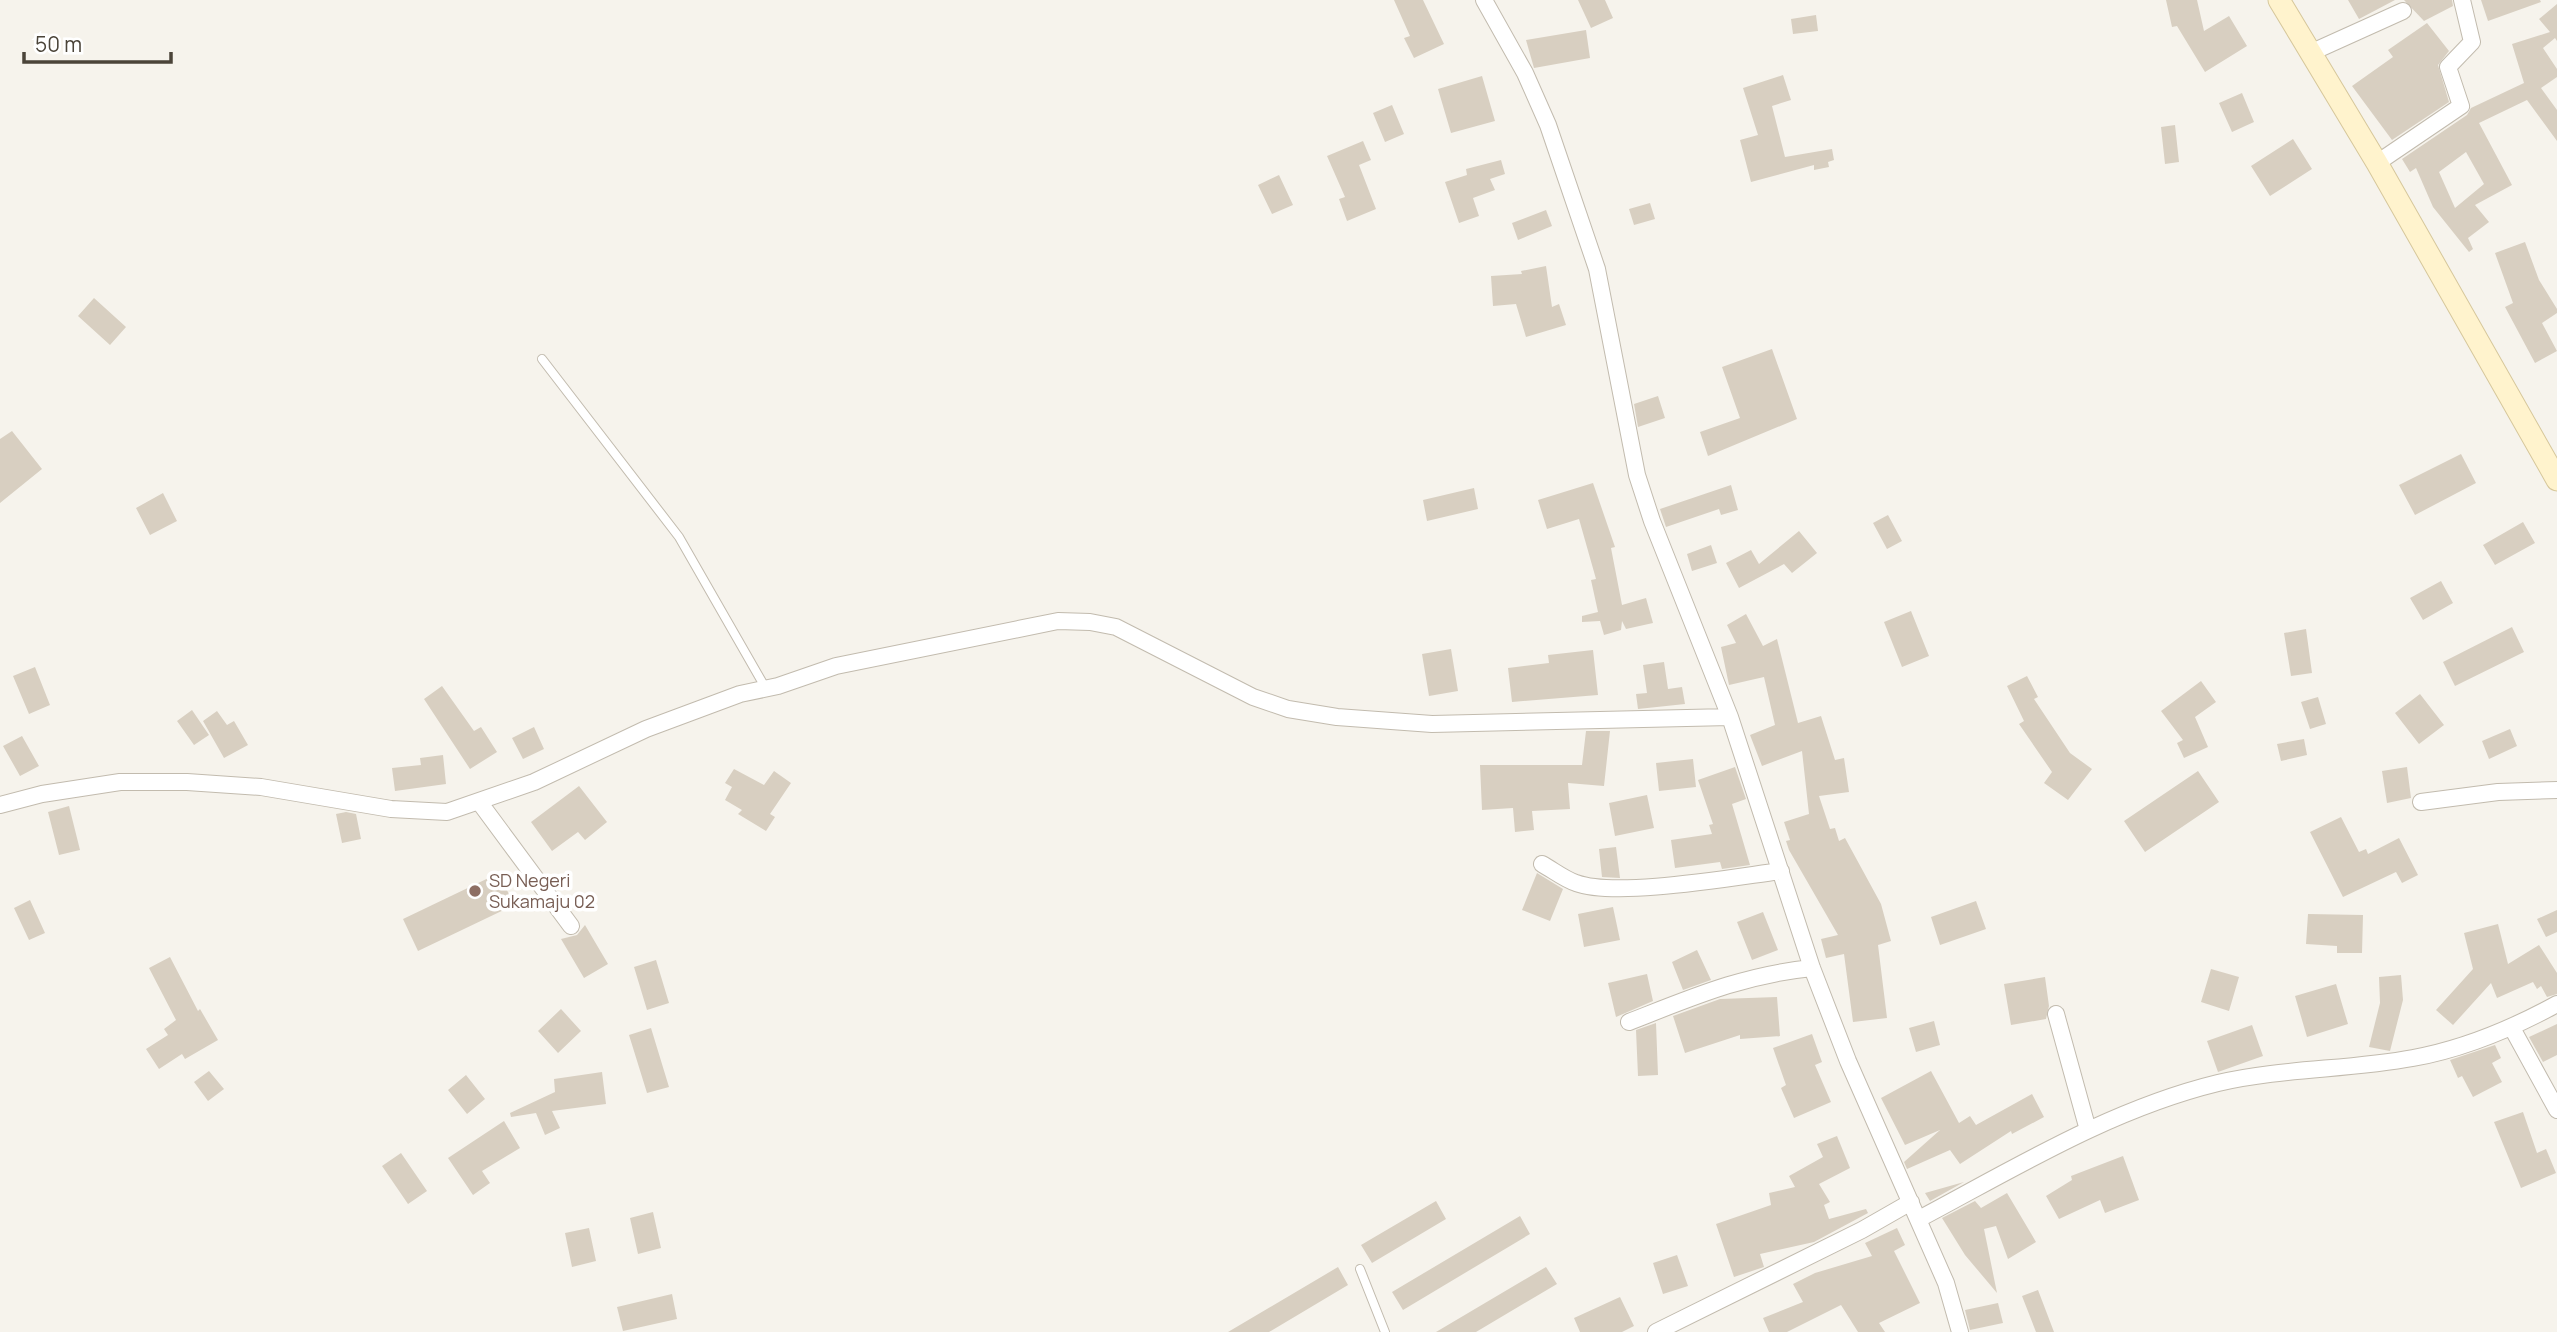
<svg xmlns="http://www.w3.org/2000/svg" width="2557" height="1332" font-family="Manrope,sans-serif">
  <rect width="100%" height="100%" fill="#f6f3ec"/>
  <path fill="#d8cfc1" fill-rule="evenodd" d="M1394,0H1423L1444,44L1414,58L1404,38L1410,36Z
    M1578,0H1605L1613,18L1591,28Z
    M2166,0H2197L2204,31L2229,16L2247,46L2205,72L2177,26L2172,27Z
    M2348,0H2395L2359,19Z
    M2404,0H2452L2453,6L2424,21Z
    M2481,0H2540L2541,2L2488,21Z
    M2557,4V41L2555,38L2543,48L2557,69V77L2541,88L2557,110V141L2527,100L2479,123L2512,185L2475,205L2489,222L2468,238L2473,249L2469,252L2433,207L2416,168L2410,172L2402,159L2467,115L2471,108L2524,83L2512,44L2550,32L2539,19ZM2466,152L2484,184L2455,208L2439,172Z
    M1816,15L1818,31L1793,34L1791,19Z
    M2427,23L2449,51L2438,65L2449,102L2392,140L2352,86L2393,57L2388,50Z
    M1586,30L1590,58L1534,68L1526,40Z
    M1783,75L1791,100L1772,106L1785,157L1832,149L1834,160L1828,162L1829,167L1814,170V165L1751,182L1740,140L1758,135L1743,88Z
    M1482,76L1495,121L1451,133L1438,89Z
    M2242,93L2254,122L2232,132L2219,103Z
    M1392,105L1404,134L1385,142L1373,113Z
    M2175,125L2179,162L2165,164L2161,127Z
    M2293,139L2312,169L2270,196L2251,166Z
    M1363,141L1371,160L1359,165L1376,209L1347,221L1339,199L1345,197L1327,156Z
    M1501,160L1505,174L1490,179L1495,190L1473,198L1479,216L1459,223L1445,182L1467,175L1466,169Z
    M1279,175L1293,205L1272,214L1258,185Z
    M1650,203L1655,219L1634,225L1629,209Z
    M1546,210L1552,226L1518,240L1512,223Z
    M2525,242L2539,280L2557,309V313L2542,323L2557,351L2535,363L2505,307L2513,303L2495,253Z
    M1546,266L1552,307L1559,304L1566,325L1526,337L1516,304L1493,306L1491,276L1522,274L1521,271Z
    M94,298L126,327L110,345L78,316Z
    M1772,349L1797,419L1708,456L1700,432L1740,418L1722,367Z
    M1658,396L1665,418L1638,427L1634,404Z
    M12,431L42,469L0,503V439Z
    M2461,454L2476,483L2415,515L2399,485Z
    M1593,483L1615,547L1611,548L1622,605L1646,598L1653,623L1626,629L1622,621L1621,630L1604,635L1600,621L1582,622V616L1598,612L1591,580L1596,579L1579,519L1547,529L1538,500Z
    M1731,485L1738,510L1721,515L1719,509L1666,527L1660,509Z
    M1474,488L1478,509L1427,521L1423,500Z
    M163,493L177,521L150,535L136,508Z
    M1888,515L1902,541L1887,549L1873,523Z
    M2523,522L2535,543L2495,565L2483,545Z
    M1799,531L1817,553L1792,573L1784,564L1739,588L1726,563L1751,550L1759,564Z
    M1711,545L1717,563L1692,571L1687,554Z
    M2441,581L2453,603L2423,620L2410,598Z
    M1911,611L1929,656L1902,667L1884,622Z
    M1746,614L1763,646L1777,639L1798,723L1821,716L1835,760L1844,758L1849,792L1819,796L1830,829L1835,828L1839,841L1845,838L1881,904L1891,941L1878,945L1887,1018L1853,1022L1844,954L1826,958L1821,939L1838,935L1789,850L1786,841L1790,840L1784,822L1809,814L1802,751L1762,766L1750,735L1775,725L1764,677L1729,685L1721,647L1736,643L1727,625Z
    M2512,627L2524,652L2455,686L2443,662Z
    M2306,629L2312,673L2291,676L2284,633Z
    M1451,649L1458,691L1429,696L1422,654Z
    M1593,650L1598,695L1512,702L1508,668L1549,663L1548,655Z
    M1664,662L1668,689L1682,687L1685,704L1638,709L1636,694L1647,693L1643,665Z
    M35,667L50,705L29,714L13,676Z
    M2027,676L2038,697L2034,699L2070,753L2092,769L2068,800L2044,783L2052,772L2019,724L2024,721L2007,686Z
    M2201,681L2216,702L2195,717L2208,747L2184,758L2177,743L2183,740L2161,711Z
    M442,686L474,731L481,727L497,752L470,769L424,699Z
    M2420,694L2444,725L2419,744L2395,713Z
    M2318,697L2326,724L2310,729L2301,702Z
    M192,710L209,735L194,745L177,721Z
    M217,711L227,725L234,721L248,745L224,758L203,721Z
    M534,727L544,749L523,759L512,738Z
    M2510,729L2517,746L2489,759L2482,741Z
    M1586,731H1610L1604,786L1568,783L1570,809L1532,811L1534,830L1515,832L1513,808L1482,810L1480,765H1582Z
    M22,736L39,766L20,776L3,746Z
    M2304,739L2307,755L2281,761L2277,744Z
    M443,755L446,784L395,791L392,768L421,765L420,758Z
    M1693,759L1696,787L1659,791L1656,763Z
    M1735,767L1746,799L1732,804L1750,865L1722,869L1720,862L1675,868L1671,840L1712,834L1709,825L1713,824L1698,780Z
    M2407,767L2411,798L2387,803L2382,771Z
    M734,769L764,785L774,771L791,783L770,814L775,817L766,831L738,814L742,810L725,800L732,787L725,783Z
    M2198,771L2219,802L2145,852L2124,821Z
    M579,786L607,822L585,840L578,832L552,851L531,822Z
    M1647,795L1654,828L1615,836L1609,803Z
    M69,806L80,850L59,855L48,812Z
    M346,812L356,814L361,839L342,843L336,814Z
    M2341,817L2359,852L2366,849L2368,854L2399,838L2418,875L2402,883L2396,872L2343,897L2310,832Z
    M1616,847L1620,878L1602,877L1599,849Z
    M499,873L514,905L418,951L403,919Z
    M1537,873L1563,889L1550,921L1522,910Z
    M30,900L45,933L29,940L14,908Z
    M1976,901L1986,929L1940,945L1931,917Z
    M1613,907L1620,940L1584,947L1578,914Z
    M2557,910V932L2546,937L2537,919Z
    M1763,912L1778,950L1752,960L1737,922Z
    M2308,914L2363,915L2362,953H2337V946L2306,944Z
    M2498,924L2508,964L2539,945L2557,973V994L2547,997L2541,986L2537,989L2533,982L2497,998L2491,983L2453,1025L2436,1010L2473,969L2464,933Z
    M585,925L608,964L584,978L561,939L577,935Z
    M1697,950L1711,980L1683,990L1672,962Z
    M170,957L198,1011L200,1009L218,1040L185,1059L182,1054L159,1069L146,1049L168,1035L164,1029L176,1020L149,968Z
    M656,960L669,1003L647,1010L634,967Z
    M2211,969L2239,977L2229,1011L2201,1002Z
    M1647,974L1653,1001L1616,1017L1608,983Z
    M2401,975L2403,1000L2390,1051L2369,1047L2380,1003L2379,977Z
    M2045,977L2049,1006L2046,1019L2011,1025L2004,984Z
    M2336,984L2348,1024L2307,1037L2295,996Z
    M1777,997L1780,1036L1740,1039V1035L1685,1053L1673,1016L1720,999Z
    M561,1009L581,1031L558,1053L538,1031Z
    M1934,1021L1940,1045L1916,1052L1909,1028Z
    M1656,1023L1658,1075L1638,1076L1636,1030Z
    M2557,1024V1055L2543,1062L2529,1037Z
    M2252,1025L2263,1056L2218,1072L2207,1041Z
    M651,1028L669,1087L647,1093L629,1035Z
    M1812,1034L1822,1062L1815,1065L1831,1102L1794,1118L1781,1088L1786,1085L1773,1048Z
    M2495,1045L2501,1058L2492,1063L2502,1082L2473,1097L2462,1076L2458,1078L2450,1060Z
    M209,1071L224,1089L208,1101L194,1082Z
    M1931,1071L1959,1123L1970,1116L1976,1125L2032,1094L2044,1117L2012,1134L2011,1131L1960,1164L1950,1150L1907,1169L1904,1162L1940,1130L1905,1145L1881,1098Z
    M602,1072L606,1104L552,1111L560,1128L545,1135L536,1113L511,1117L510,1113L555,1092L554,1079Z
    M466,1075L485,1099L467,1114L448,1090Z
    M2523,1112L2537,1153L2546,1149L2556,1173L2521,1188L2494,1122Z
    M504,1121L520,1148L482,1171L490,1183L473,1195L448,1158Z
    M1837,1136L1850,1168L1819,1184L1830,1202L1824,1205L1829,1219L1866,1209L1868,1213L1814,1242L1760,1254L1764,1267L1734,1277L1716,1224L1771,1205L1769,1193L1795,1187L1789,1176L1823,1157L1817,1144Z
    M401,1153L427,1191L408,1204L382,1166Z
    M2123,1156L2139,1200L2105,1213L2100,1200L2059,1219L2046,1196L2072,1180L2071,1176Z
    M1964,1182L1930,1201L1925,1193Z
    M2007,1193L2036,1242L2008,1259L1996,1226L1984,1229L1997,1293L1965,1255L1942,1218L1975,1201L1981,1208Z
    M1436,1201L1446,1219L1372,1263L1361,1245Z
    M653,1212L661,1248L638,1254L630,1218Z
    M1520,1216L1530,1234L1403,1310L1392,1292Z
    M589,1228L596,1261L572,1267L565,1233Z
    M1897,1228L1905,1245L1894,1251L1920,1303L1879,1323L1885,1332H1858L1841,1305L1787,1332H1769L1763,1318L1803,1302L1793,1284L1815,1273L1872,1256L1865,1243Z
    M1677,1255L1688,1286L1663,1294L1653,1263Z
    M1338,1267L1348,1285L1269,1332H1228Z
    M1546,1267L1557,1284L1476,1332H1436Z
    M2038,1290L2054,1332H2036L2022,1296Z
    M672,1294L677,1319L623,1331L617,1307Z
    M1620,1297L1634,1326L1622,1332H1580L1574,1318Z
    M1998,1303L2003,1323L1970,1330L1965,1310Z"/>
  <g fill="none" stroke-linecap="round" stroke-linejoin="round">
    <defs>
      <path id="lane" d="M542,359L679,537L765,687
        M1360,1269L1385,1332"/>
      <path id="street" d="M1484,0L1525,73L1548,125L1597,269L1637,475L1652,521L1730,717L1812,968L1848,1061L1946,1283L1960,1332
        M2310,53L2403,11
        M2377,163L2461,106L2448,67L2472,42L2462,0
        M2421,802L2498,792L2557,790
        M480,803L571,926
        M0,805L42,794L120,782H187L261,787L391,809L447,812L534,782L646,729L740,694L778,686L836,666L1058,621L1090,622L1116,627L1253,697L1288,709L1337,717L1432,724L1730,717
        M1542,864C1553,870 1564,879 1576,883C1616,898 1734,877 1781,871
        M2056,1014L2088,1130
        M1629,1022C1693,997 1743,975 1812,968
        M2512,1028L2557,1110
        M1919,1219C2015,1168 2111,1109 2218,1083C2282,1068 2349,1070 2413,1058C2463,1049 2513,1028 2557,1004
        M1656,1332L1862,1230L1911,1202"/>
      <path id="secondary" d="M2279,0L2377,163L2557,480"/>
    </defs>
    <use href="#lane" stroke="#c2bbae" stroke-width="10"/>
    <use href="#street" stroke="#c2bbae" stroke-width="18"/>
    <use href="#secondary" stroke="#d6c79b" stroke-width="23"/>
    <use href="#lane" stroke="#fff" stroke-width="8"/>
    <use href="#street" stroke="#fff" stroke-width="16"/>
    <use href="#secondary" stroke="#fff3cd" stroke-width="21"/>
  </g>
  <circle fill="#8d6e63" stroke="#fff" stroke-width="2.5" cx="475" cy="891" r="7"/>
  <g text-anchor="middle" stroke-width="7" stroke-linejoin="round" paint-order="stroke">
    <g font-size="18" fill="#785e54" stroke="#fff" text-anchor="start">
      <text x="489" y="887">SD Negeri<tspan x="489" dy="21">Sukamaju 02</tspan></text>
    </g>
  </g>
  <path d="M24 52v10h147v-10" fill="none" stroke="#4b4439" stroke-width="3.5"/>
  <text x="35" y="52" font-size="21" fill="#4b4439" stroke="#ffffff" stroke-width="5" paint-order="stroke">50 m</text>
</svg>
